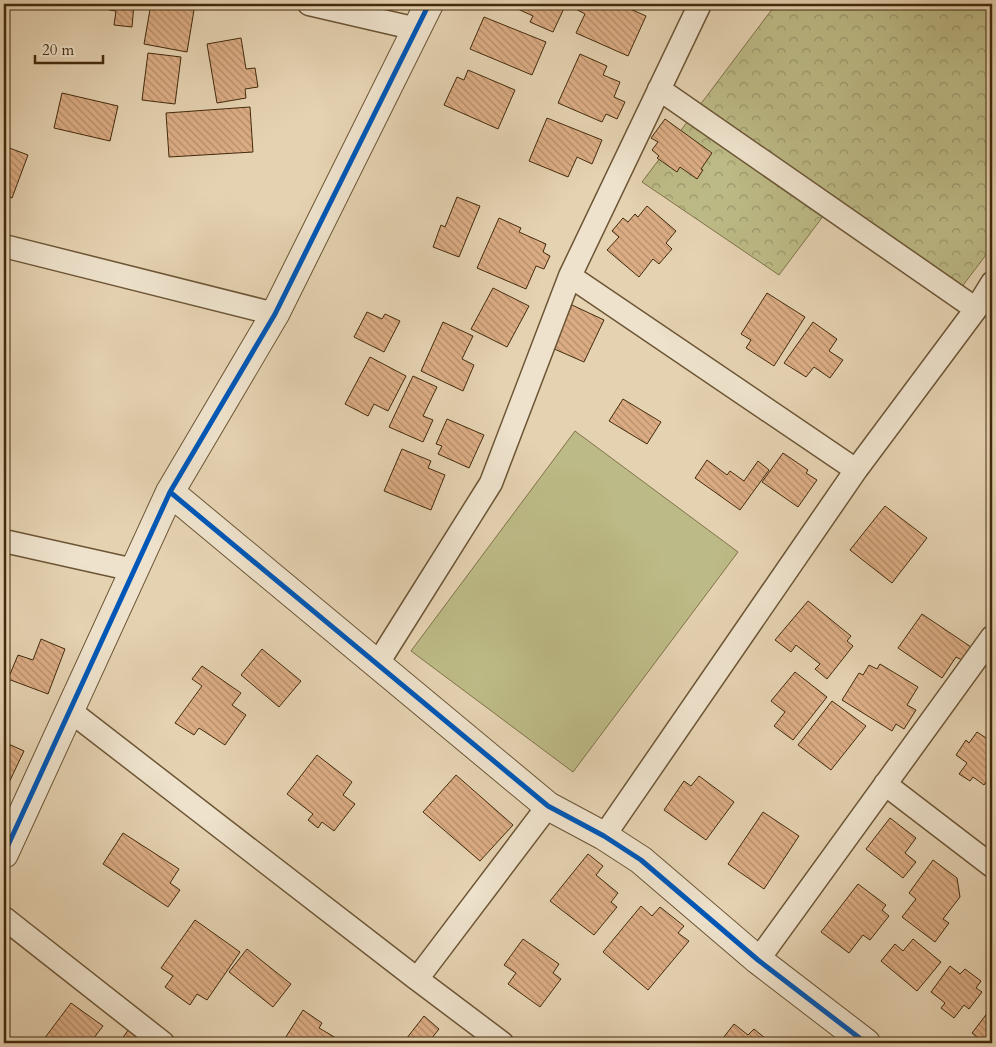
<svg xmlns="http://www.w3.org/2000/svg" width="996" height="1047" font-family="Cardo,serif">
  <defs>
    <pattern id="park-crowns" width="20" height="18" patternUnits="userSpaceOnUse" patternTransform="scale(1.25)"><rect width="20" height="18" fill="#bcba86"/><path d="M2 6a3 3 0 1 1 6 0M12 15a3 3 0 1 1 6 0" fill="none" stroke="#9a976c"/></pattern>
    <pattern id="building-back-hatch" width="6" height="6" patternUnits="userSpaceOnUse" patternTransform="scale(1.25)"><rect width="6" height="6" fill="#dcad85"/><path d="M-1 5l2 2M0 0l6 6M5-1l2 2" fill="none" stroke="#b48d6b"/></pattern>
  </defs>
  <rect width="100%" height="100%" fill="#e5d2b1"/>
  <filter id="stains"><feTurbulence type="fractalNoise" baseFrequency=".004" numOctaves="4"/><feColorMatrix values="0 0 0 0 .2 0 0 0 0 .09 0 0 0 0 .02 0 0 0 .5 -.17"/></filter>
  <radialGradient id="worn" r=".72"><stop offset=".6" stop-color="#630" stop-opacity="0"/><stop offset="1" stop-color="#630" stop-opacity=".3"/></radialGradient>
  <path fill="url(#park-crowns)" stroke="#807249" d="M776,4H992V247L961,288L836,199L779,275L642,182Z"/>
  <path fill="#bcba86" stroke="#807249" d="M575,431L738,552L573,772L411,651Z"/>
  <path fill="url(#building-back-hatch)" stroke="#432b0c" d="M110,4H134L132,27L114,25L116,11L109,10Z
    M151,4H195L187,52L144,44Z
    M507,4H566L553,32L530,22L533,16Z
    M576,4H619L646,16L628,56L576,33L585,14L574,8Z
    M484,17L546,42L532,75L470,49Z
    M241,38L246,69L255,68L258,87L245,89L246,98L217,103L207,44Z
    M148,53L181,57L175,104L142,100Z
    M580,54L607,66L603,75L620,82L614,97L625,102L617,119L606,114L602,122L558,103Z
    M468,70L515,90L498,129L444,105L457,77L464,80Z
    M62,93L118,106L110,141L54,128Z
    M250,107L253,152L169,157L166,113Z
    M547,118L602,140L592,164L577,157L568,177L529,161Z
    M665,119L712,153L701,169L703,170L697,179L680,167L677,172L657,158L659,156L652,150L658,142L651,138Z
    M4,146L28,155L12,198L4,195Z
    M457,197L480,206L459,257L433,247L441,225L445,227Z
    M647,206L676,231L666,243L672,249L659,264L653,259L639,277L607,250L619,237L612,231L623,218L628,222L635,214L638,217Z
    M499,218L521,228L519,232L546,244L543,252L550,256L544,269L536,266L526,289L477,268Z
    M493,288L529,306L507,347L471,329Z
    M767,293L805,317L774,366L746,348L751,340L741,334Z
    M572,305L604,320L584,362L552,348Z
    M367,312L382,319L385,314L400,321L384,352L354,337Z
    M443,322L473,336L462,359L474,365L463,391L421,371Z
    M813,322L837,339L829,351L843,360L830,378L814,367L806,377L784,363Z
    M370,357L406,376L388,411L374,404L368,416L345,404Z
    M413,376L437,387L423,416L433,420L423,442L389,427Z
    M623,399L661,422L647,444L609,421Z
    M447,419L484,435L469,468L438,454L442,446L436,444Z
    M402,449L431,461L428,468L445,475L431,510L384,491Z
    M783,453L808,470L806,473L817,480L798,507L762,482Z
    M707,460L727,475L730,471L744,481L758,461L769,470L740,510L695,478Z
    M885,506L927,538L892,583L850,550Z
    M992,512V524L986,519Z
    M808,601L851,636L847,641L853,646L827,679L815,669L820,664L796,645L791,652L775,640Z
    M922,614L971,647L962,660L956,657L942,678L898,648Z
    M41,639L65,649L48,694L8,679L18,655L33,660Z
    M262,649L301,681L279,707L241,675Z
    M880,664L918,687L907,705L916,710L904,729L896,724L892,731L842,700L859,673L863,675L869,665L877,669Z
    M202,666L241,693L232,705L246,715L225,745L199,728L194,735L175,723L202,686L192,679Z
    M795,672L827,697L793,740L774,726L785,712L771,701Z
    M832,701L866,726L831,770L798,745Z
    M977,732L992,742V774L984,785L973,777L970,781L959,774L967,763L956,755L966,740L969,743Z
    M4,742L24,751L4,793Z
    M317,755L352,782L343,795L355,804L334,831L322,822L318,828L308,820L313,814L287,794Z
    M456,775L513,825L480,861L423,812Z
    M699,776L734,802L706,840L664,810L684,781L691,786Z
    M763,812L799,836L764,889L728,864Z
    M890,818L916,838L905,853L916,862L903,878L866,849Z
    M123,833L179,869L170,883L180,890L168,907L103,864Z
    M588,854L603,866L596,875L618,893L611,902L617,907L594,935L550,901Z
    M933,860L957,878L960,897L943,919L949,923L935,942L902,917L916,899L909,893Z
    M858,884L886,905L882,910L889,916L870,940L863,935L849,953L821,932Z
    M641,906L652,916L660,907L684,926L678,933L689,941L648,990L603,952Z
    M195,920L240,952L207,1000L197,994L190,1005L165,987L173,976L161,968Z
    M523,939L559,964L553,973L561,979L540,1007L508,984L516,973L504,965Z
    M913,939L941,962L917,991L881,961L895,944L903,951Z
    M247,949L291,984L273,1007L229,972Z
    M950,966L960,974L965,969L981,981L976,988L982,992L969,1009L964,1005L954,1018L941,1008L945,1003L931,992Z
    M71,1003L103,1026L90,1043H41Z
    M992,1007V1043H984L972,1033Z
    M303,1010L322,1023L319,1028L336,1038L332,1043H282Z
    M424,1016L439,1029L428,1043H403Z
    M734,1024L748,1035L754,1029L771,1043H721L720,1042Z
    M129,1029L149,1043H119Z"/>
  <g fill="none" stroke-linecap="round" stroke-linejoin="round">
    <defs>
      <path id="minor" d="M309,4L417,29
        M659,89L891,250L976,309
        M4,246L275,314
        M570,276L856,470
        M4,541L134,570
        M378,663L491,483L570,276L700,4
        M69,710L417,979
        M885,784L992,866
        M604,836L856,470L976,309L992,283
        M4,918L163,1043
        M758,960L992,637
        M502,1043L417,979L548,806"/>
      <path id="tertiary" d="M170,492L548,806L604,836L641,860L758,960L866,1043
        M4,854L170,492L275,314L429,4"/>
    </defs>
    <use href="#minor" stroke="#6c5535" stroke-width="25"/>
    <use href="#tertiary" stroke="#6c5535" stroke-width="30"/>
    <use href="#minor" stroke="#eee2cc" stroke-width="22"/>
    <use href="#tertiary" stroke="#eee2cc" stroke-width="28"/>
    <defs>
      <path id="cycleway" d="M170,492L548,806L604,836L641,860L758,960L866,1043
        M4,854L170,492L275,314L429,4"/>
    </defs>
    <use href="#cycleway" stroke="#eee2cc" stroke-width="8"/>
    <use href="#cycleway" stroke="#0057b8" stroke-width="5"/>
  </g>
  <rect width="996" height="1047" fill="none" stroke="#e5d2b1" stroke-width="20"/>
  <rect x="5" y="5" width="986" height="1037" fill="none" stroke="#432b0c" stroke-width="2.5"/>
  <rect x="10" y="10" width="976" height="1027" fill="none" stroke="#432b0c"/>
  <path d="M35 55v8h68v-8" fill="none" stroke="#432b0c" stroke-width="2.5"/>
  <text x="42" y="55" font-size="15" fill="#432b0c" stroke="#eee2cc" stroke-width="4" paint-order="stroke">20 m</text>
  <rect width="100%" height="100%" filter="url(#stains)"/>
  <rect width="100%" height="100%" fill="url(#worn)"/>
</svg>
